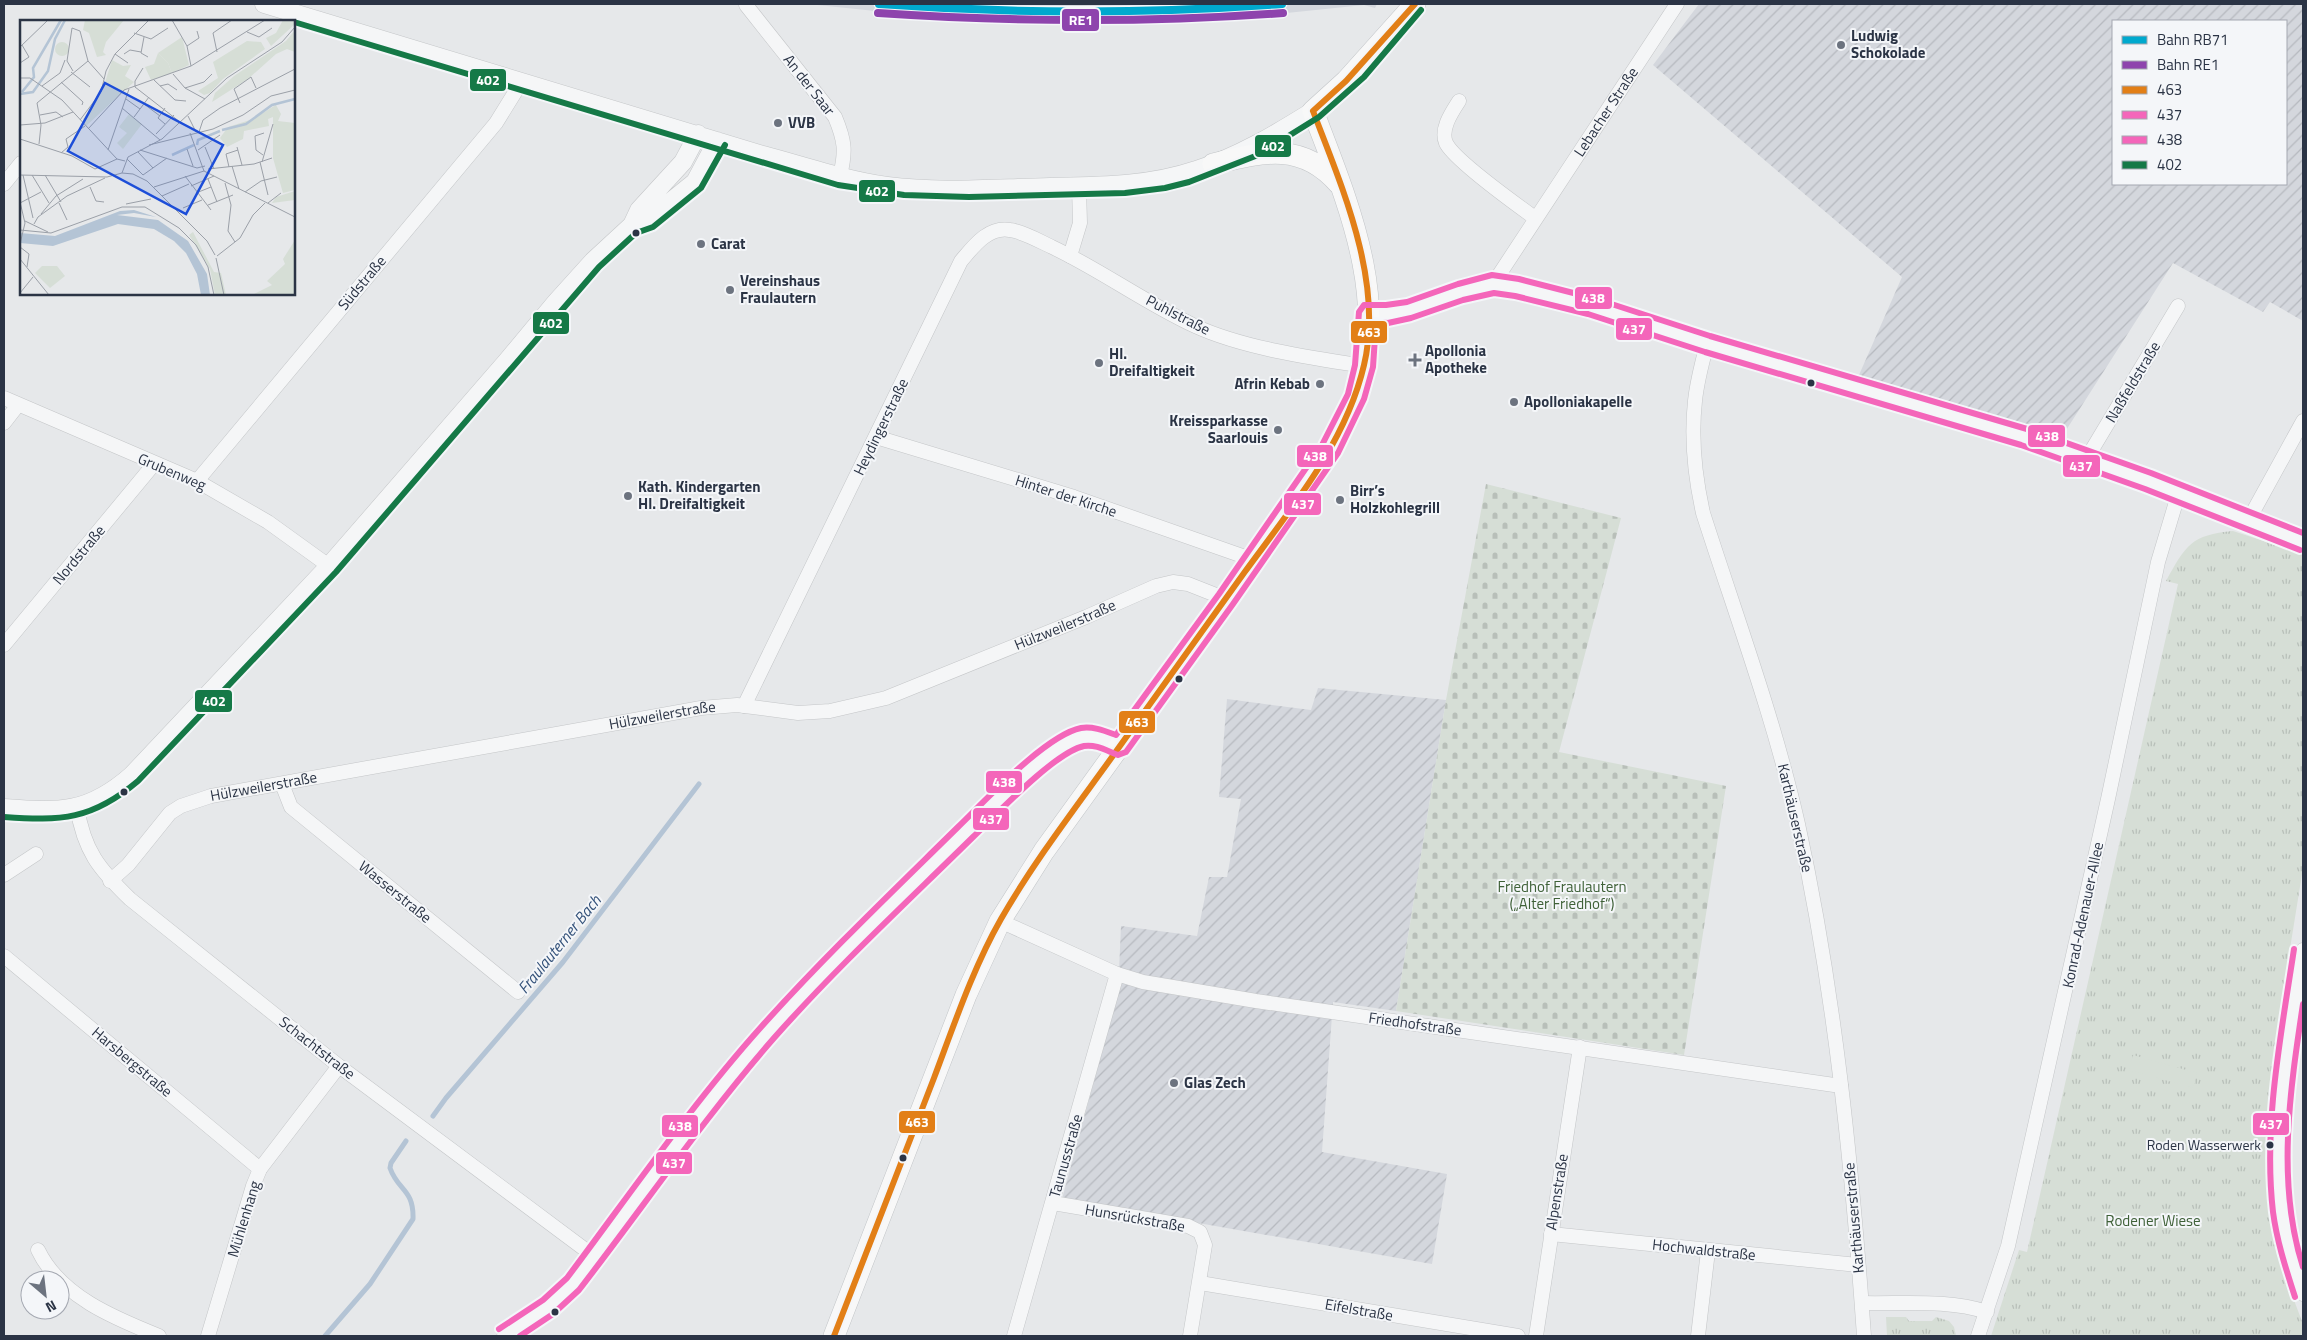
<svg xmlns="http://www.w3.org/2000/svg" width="2307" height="1340" font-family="'Titillium Web',sans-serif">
  <defs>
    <pattern id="industrial-furrows" width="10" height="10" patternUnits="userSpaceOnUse" patternTransform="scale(1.25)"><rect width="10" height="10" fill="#d4d7dd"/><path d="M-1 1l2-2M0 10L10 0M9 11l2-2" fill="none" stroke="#b6b9bf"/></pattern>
    <pattern id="grass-tufts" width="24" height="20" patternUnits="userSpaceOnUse" patternTransform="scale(1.25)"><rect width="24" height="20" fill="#d6ded6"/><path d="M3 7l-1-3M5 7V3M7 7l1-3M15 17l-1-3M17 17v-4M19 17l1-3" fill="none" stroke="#b8bfb9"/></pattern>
    <pattern id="cemetery-stones" width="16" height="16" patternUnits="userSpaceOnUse" patternTransform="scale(1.25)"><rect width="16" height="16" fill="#d6ded6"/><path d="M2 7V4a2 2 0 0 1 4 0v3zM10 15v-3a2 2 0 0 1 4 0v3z" fill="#b8bfb9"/></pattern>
  </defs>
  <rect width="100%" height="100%" fill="#e6e8ea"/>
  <path fill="#d4d7dd" d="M808,4H1377L1375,8L1364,5L1277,14L1172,19L1036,22L952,19Z"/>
  <path fill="url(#industrial-furrows)" fill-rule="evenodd" d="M1699,4H2303V321L2270,302L2263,312L2173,263L2063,435L1859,375L1902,277L1653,65ZM2113,21H2286V184H2113Z
    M1318,688L1446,700L1396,1011L1333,1002L1322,1152L1447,1174L1432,1264L1062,1199L1118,993L1121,926L1197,936L1209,877H1227L1241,799L1219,797L1227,699L1311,710Z"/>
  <path fill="url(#grass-tufts)" d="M2233,531L2303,554V868L2283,992L2271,1102L2266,1167L2269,1212L2277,1255L2303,1324V1336H1991L2019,1250L2027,1252L2178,584L2166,581C2186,545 2191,535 2233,531Z
    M1886,1317H1906L1909,1321H1932L1936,1317L1949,1321L1954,1327L1956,1336H1887Z"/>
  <path fill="url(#cemetery-stones)" d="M1486,484L1621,518L1559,752L1726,786L1684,1055L1396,1011L1446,700Z"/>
  <path fill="#d6ded6" d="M2133,1055L2197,1073L2193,1088L2129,1070Z"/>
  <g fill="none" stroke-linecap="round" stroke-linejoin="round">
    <path stroke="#b4c4d5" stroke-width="5" d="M433,1116L446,1098L563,962L699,784
      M325,1336L370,1284L413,1219C414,1189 398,1191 390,1168L391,1163L406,1141"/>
    <defs>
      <g id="minor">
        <path d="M746,5L835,117C845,141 846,151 840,176"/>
        <path d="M1459,101C1452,112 1440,129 1446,143C1454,160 1517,205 1535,218"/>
        <path d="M4,184L21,163"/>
        <path d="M1070,256L1080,223L1079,187"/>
        <path id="s1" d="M1493,284L1677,4"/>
        <path d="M1368,313L1387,314L1409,310L1461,292L1493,284L1517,287L1590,306L1707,344L2024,437L2148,481L2303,542"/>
        <path d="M1707,344C1702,363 1697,381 1695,401C1691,437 1695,477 1703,513C1736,616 1774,718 1798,824C1835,993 1852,1165 1864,1336"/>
        <path d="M4,398L197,481L268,522L329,566"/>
        <path d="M4,423L18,405"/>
        <path d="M876,437L1074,497L1254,560"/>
        <path d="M2087,458L2178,306"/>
        <path d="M197,481L496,123L522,81"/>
        <path d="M2248,521L2303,421"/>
        <path d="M4,645L154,464"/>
        <path d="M744,706L961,261C973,247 988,226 1010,230C1024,232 1039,241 1052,247C1101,270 1145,303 1195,326C1243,348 1311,358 1364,366"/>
        <path d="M282,784L291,807L518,992"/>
        <path d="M77,807C84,851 99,869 130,899L339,1066L595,1257"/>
        <path d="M4,875L36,854"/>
        <path id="s2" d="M110,881L128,865L170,813L181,806L211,796L701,708L737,705L798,713L830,711L886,698L1086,617L1156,586L1173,582L1188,584L1226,599"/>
        <path d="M1000,921L1117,974L1143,982L1256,1001L1841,1086"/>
        <path d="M2303,950C2286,1059 2259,1189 2303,1294"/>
        <path d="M4,956L260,1169"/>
        <path d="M1053,1203L1188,1226L1200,1232L1205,1245L1190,1336"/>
        <path d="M1551,1234L1858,1265"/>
        <path d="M38,1250C60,1296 114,1318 159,1336"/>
        <path d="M1200,1283L1518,1336"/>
        <path d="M1862,1303C1903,1304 1948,1299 1987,1312"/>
        <path d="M208,1336L253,1186L260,1169L339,1066"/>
        <path d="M504,1336L548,1307L573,1284L734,1072L769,1031L867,929L981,817L1034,768L1062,746L1083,737L1100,738L1119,746"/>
        <path d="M1014,1336L1117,974"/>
        <path d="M1536,1336L1580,1047"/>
        <path d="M1698,1336L1708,1251"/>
        <path d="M1978,1336L2008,1246L2108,799L2158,562L2179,492"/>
      </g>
      <path id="tertiary" d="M264,4L763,155C804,166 845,180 887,186C941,193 996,188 1050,187C1099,186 1149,186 1196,170C1238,157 1276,134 1313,111
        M632,225L648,220L695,182L717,141
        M4,808C59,812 88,814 132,775L329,566L507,361L556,302L593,261L632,225L639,210L683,162L698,134"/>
      <path id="primary" d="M1213,164C1262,152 1302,141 1339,184
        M834,1336L966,995L1000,921L1044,851L1292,507C1314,472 1340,437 1355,398C1392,302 1347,201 1313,111L1346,81L1415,4"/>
    </defs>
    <use href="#minor" stroke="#c4c6c8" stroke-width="15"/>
    <use href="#tertiary" stroke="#c4c6c8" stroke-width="19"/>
    <use href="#primary" stroke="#c2c5c8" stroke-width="22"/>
    <use href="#minor" stroke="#f5f6f7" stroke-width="14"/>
    <use href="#tertiary" stroke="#f5f6f7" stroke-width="18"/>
    <use href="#primary" stroke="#f8f8f8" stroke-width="21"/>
    <defs>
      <path id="bus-1" d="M1313,111L1346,81L1415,4
        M834,1336C867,1250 901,1164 934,1078C954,1025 973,968 1001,919C1032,865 1070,815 1107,764C1152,701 1198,637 1244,573C1290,510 1346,443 1364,365C1384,282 1342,187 1313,111"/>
      <path id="bus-2" d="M2294,949C2281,1035 2263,1125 2273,1212C2277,1242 2286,1269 2295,1297
        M520,1336L553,1314L579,1290C644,1206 704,1118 774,1038C836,968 906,903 973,837C996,815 1055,752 1084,746C1096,744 1107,751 1118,755L1126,752L1233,604L1338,453L1364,399L1373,367L1376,322L1388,323L1411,318L1463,300L1494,293L1515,296L1588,314L1705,352L2021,445L2145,489L2300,550"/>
      <path id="bus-3" d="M2303,1004C2290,1090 2276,1183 2303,1267
        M499,1329L543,1300L567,1278C630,1194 692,1104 762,1026C824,957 892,892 958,827C985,801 1046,735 1081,728C1093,726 1105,731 1116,735L1219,594L1322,445L1348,394L1355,365L1359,312L1364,305H1386L1407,302L1458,284L1492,275L1519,279L1593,298L1710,336L2027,429L2151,473L2303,533"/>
      <path id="bus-4" d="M294,22L838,185L904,195L969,197L1125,193L1165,188L1189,182L1258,155L1319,117L1364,77L1421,10
        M4,817C61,821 92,820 138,781L336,572L599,267L636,233L653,227L701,188L725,145"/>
    </defs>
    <use href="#bus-1" stroke="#f4f6f9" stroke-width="10"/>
    <use href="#bus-2" stroke="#f4f6f9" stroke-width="10"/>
    <use href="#bus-3" stroke="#f4f6f9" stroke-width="10"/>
    <use href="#bus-4" stroke="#f4f6f9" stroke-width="10"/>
    <use href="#bus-1" stroke="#e27f17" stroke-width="6"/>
    <use href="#bus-2" stroke="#f466ba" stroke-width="6"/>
    <use href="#bus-3" stroke="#f466ba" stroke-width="6"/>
    <use href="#bus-4" stroke="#157947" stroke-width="6"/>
    <defs>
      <path id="rail-1" d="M879,4C1014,14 1147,14 1282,4"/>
      <path id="rail-2" d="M878,13C1014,22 1148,23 1283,13"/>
    </defs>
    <use href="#rail-1" stroke="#f4f6f9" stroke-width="11"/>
    <use href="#rail-2" stroke="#f4f6f9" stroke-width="11"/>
    <use href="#rail-1" stroke="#00a9ce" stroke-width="8"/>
    <use href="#rail-2" stroke="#8e44ad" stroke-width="8"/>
  </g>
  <g fill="#6c737f" stroke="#f4f6f9" stroke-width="2">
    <circle cx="1841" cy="45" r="5"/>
    <circle cx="778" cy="123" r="5"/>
    <circle cx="701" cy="244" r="5"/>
    <circle cx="730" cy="290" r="5"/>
    <path d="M1412.5 352.5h5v5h5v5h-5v5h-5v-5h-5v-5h5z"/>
    <circle cx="1099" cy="363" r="5"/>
    <circle cx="1320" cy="384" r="5"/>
    <circle cx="1514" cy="402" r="5"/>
    <circle cx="1278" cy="430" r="5"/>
    <circle cx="628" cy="496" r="5"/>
    <circle cx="1340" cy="500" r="5"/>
    <circle cx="1174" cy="1083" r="5"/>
  </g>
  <g fill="#2b3445" stroke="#f4f6f9" stroke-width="2">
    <circle cx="636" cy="233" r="4.5"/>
    <circle cx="1811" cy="383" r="4.5"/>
    <circle cx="1179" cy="679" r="4.5"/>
    <circle cx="124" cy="792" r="4.5"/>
    <circle cx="2270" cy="1145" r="4.5"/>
    <circle cx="903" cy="1158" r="4.5"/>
    <circle cx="555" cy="1312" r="4.5"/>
  </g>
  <g text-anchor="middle" stroke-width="4" stroke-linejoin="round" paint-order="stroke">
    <g font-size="14" fill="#2b3445" stroke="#f4f6f9" text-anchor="end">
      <text x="2261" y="1150">Roden Wasserwerk</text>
    </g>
    <g font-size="15" font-weight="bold" fill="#2b3445" stroke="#f4f6f9" text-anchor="start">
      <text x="1851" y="41">Ludwig<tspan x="1851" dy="17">Schokolade</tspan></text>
      <text x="788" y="128">VVB</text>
      <text x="711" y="249">Carat</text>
      <text x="740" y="286">Vereinshaus<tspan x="740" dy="17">Fraulautern</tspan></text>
      <text x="1425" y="356">Apollonia<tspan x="1425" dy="17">Apotheke</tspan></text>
      <text x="1109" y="359">Hl.<tspan x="1109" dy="17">Dreifaltigkeit</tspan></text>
      <text x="1310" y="389" text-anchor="end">Afrin Kebab</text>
      <text x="1524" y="407">Apolloniakapelle</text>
      <text x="1268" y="426" text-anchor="end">Kreissparkasse<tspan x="1268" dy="17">Saarlouis</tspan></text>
      <text x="638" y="492">Kath. Kindergarten<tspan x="638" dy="17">Hl. Dreifaltigkeit</tspan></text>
      <text x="1350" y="496">Birr’s<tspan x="1350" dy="17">Holzkohlegrill</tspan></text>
      <text x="1184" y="1088">Glas Zech</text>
    </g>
    <g font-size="15" fill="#2b3445" stroke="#f4f6f9">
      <text transform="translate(809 85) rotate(52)" y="5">An der Saar</text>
      <text dy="5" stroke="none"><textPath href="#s1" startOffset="206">Lebacher Straße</textPath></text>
      <text transform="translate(362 283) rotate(-50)" y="5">Südstraße</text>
      <text transform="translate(1178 315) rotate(27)" y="5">Puhlstraße</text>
      <text transform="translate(2133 382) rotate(-59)" y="5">Naßfeldstraße</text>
      <text transform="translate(881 427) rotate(-64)" y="5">Heydingerstraße</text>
      <text transform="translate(172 472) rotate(23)" y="5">Grubenweg</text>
      <text transform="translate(1066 496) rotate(18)" y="5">Hinter der Kirche</text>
      <text transform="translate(79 555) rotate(-50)" y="5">Nordstraße</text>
      <text dy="5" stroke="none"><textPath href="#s2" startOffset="1014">Hülzweilerstraße</textPath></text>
      <text dy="5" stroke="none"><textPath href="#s2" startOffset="594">Hülzweilerstraße</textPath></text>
      <text dy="5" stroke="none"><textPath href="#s2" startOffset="189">Hülzweilerstraße</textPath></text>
      <text transform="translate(1795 818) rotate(77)" y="5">Karthäuserstraße</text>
      <text transform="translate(395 892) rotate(39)" y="5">Wasserstraße</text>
      <text transform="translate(2083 915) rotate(-78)" y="5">Konrad-Adenauer-Allee</text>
      <text transform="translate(1415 1024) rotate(8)" y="5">Friedhofstraße</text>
      <text transform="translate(317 1048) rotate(38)" y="5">Schachtstraße</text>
      <text transform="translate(132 1062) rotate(40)" y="5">Harsbergstraße</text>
      <text transform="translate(1066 1156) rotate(-74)" y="5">Taunusstraße</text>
      <text transform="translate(1557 1192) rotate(-81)" y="5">Alpenstraße</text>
      <text transform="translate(1135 1218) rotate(10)" y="5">Hunsrückstraße</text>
      <text transform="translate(1854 1218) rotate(-95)" y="5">Karthäuserstraße</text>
      <text transform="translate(244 1219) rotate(-73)" y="5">Mühlenhang</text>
      <text transform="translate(1704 1250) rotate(6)" y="5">Hochwaldstraße</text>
      <text transform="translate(1359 1310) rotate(10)" y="5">Eifelstraße</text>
    </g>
    <g font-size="15" fill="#3f6138" stroke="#f4f6f9">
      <text x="1562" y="892">Friedhof Fraulautern<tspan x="1562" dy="17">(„Alter Friedhof“)</tspan></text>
      <text x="2153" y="1226">Rodener Wiese</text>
    </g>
    <g font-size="16" font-style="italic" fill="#34527a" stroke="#f4f6f9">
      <text transform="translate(559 944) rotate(-51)" y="6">Fraulauterner Bach</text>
    </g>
  </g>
  <g transform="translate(20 20)">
    <rect width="275" height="275" fill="#e6e8ea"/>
    <path d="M162,17L169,45L152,53L148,43L138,33ZM92,40L103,46L111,45L105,56L114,62L66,106L63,99L82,72ZM262,81L256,85L261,94L258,101L275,103V170L263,173L253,138V97L248,99L249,106L224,111L223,119L207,127L200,118L208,107L233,99ZM173,212L194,252L201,253L206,275H195L190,249L169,215ZM275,220V275H232L252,265L247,261L265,244L263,239Z" fill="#d6ded6"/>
    <path d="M65,0H104L86,22L83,32L86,35L77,37L69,13L63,10ZM263,0H275V4L251,26L246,18L256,13ZM275,10V32L267,29L256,34L228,59L192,82L195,73L214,56L266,21ZM227,21L241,22L245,29L203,59L190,73L184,75L178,71L198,58L193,42ZM138,33L148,43L152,53L131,60L125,47L134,44ZM275,171V180L252,183L256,177Z" fill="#d6ded6"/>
    <path d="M109,94L122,104L103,129L97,123L107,113L99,107Z" fill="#d6ded6"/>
    <path d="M22,246H37L45,256L30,268L15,253Z" fill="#d6ded6"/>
    <path d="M35 29a7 7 0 1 1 14 0a7 7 0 1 1-14 0Z" fill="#d6ded6"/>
    <path d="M114,190L136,197L114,193L97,195L138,200L168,221L187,254L190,275H181L177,254L166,233L154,221L134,209L98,204L33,226L0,223V213L35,216L100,191Z" fill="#b4c4d5"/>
    <path fill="none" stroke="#b4c4d5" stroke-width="2.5" d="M2,72L14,57L13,48L41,0M0,74L13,72L28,51L35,19L45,0M202,110L226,104L252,85L275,79M177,125L178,120L200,111M152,135L174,125"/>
    <path fill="none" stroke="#9ba0a8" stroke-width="1" d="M152,0L167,26L171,46M227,12L239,17L252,8M114,13L131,19L148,8M124,17L121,33L128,37M167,26L179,18L177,11M0,27L28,0M197,32L193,13L212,0M95,34L108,43M104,34L110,30L121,32M0,43L9,37L2,25M123,48L115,61V67L160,102M53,51L47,41L52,8L60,11L68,41L84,59M51,52L70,67M153,54L165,68L185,79M0,58H10L42,80L97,139M134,60L155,80L166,81M41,62L63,82L62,85M22,66L40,53L45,40M140,66L148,64L157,70M165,68L184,62L192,54M106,79L120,89M220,83L214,69L231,57L236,68M124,84L140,96M102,88L140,120M20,95L36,92L43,97M168,96L176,112M114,97L129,77M60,100L81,72L86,51L95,34L129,0M145,104L138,98L145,88M0,105L25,103L53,92M68,109L104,70L171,46L245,0M179,112L183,100L200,88L275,49M170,113L184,151M136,114L154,95M0,119L52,136L75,149L97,139L105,141M19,124L21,105L17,83L68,41M129,125L193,109L223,95L251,76L275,70M185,127L194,149M217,127L222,145M167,129L173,146M88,130L109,69M120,130L177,148L185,146M178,130L200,115M118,132L133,148M41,133L48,127L46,119L65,106M243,135L236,130L235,116L244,113M107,139L123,155L147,138M240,142L248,175M242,142L253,104M212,146L219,169M209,147L206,134L218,130M188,149L234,144L252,138M184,151L275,197M102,153L113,154L127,161L187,221L195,235M0,155L87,157L102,153L108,137L142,119L207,58L262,22L275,7M3,155L13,198M12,155L29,183M25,155L41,182M165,156L191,190M188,159L197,182M205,163L211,185L208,211L215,222M171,166L194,156M70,167L76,181L84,182M134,167L184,151M225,172L241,161L257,157M176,173L191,167M142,176L169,164M0,182L5,203L0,224M0,183L21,172M39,183L47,200M248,183L261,173M106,184L131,179M188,185L213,175M163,188L182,180M21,194L36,176L63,159M5,201L28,212M14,204L18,197L47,176L85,158M0,210L31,213L102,187H125L159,208L176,225L188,247L194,275M0,227L9,234L7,247M197,236L220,218L233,195L245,183M196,238L204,275M0,239L29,275M0,273L13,257"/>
    <path fill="#1d4ed8" fill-opacity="0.15" stroke="#1d4ed8" stroke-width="2.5" d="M85,63L203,125L166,194L48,131Z"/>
    <rect width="275" height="275" fill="none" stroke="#2b3445" stroke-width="2.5"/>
  </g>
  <g stroke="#f4f6f9" stroke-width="2">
    <rect x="1061" y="8" width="39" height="24" rx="5" fill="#8e44ad"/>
    <rect x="469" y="68" width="38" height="24" rx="5" fill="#157947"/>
    <rect x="1254" y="134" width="38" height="24" rx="5" fill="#157947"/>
    <rect x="858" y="179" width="38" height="24" rx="5" fill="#157947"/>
    <rect x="1574" y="286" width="39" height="24" rx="5" fill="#f466ba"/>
    <rect x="532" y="311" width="38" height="24" rx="5" fill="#157947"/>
    <rect x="1615" y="317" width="38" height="24" rx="5" fill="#f466ba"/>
    <rect x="1350" y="320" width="38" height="24" rx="5" fill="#e27f17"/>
    <rect x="2027" y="424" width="39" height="24" rx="5" fill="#f466ba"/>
    <rect x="1296" y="444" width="38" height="24" rx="5" fill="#f466ba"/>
    <rect x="2062" y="454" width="39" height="24" rx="5" fill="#f466ba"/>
    <rect x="1283" y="492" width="39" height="24" rx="5" fill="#f466ba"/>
    <rect x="194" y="689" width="39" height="24" rx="5" fill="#157947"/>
    <rect x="1118" y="710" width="38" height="24" rx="5" fill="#e27f17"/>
    <rect x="985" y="770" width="38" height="24" rx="5" fill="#f466ba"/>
    <rect x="972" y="807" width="38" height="24" rx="5" fill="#f466ba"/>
    <rect x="898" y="1110" width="38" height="24" rx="5" fill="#e27f17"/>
    <rect x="2252" y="1112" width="38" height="24" rx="5" fill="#f466ba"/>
    <rect x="661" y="1114" width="38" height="24" rx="5" fill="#f466ba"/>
    <rect x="655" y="1151" width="38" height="24" rx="5" fill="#f466ba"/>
  </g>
  <g font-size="14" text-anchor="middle" font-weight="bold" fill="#fff">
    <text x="1081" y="25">RE1</text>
    <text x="488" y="85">402</text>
    <text x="1273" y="151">402</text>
    <text x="877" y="196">402</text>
    <text x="1593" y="303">438</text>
    <text x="551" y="328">402</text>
    <text x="1634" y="334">437</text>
    <text x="1369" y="337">463</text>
    <text x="2047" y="441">438</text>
    <text x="1315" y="461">438</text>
    <text x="2081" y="471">437</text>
    <text x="1303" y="509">437</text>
    <text x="214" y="706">402</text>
    <text x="1137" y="727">463</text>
    <text x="1004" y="787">438</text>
    <text x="991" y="824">437</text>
    <text x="917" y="1127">463</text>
    <text x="2271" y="1129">437</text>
    <text x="680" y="1131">438</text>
    <text x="674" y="1168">437</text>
  </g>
  <rect width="2307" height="1340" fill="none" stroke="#2b3445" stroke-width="10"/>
  <rect x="2112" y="20" width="175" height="165" fill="#f4f6f9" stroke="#a4a8b1"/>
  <rect x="2122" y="36" width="25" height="8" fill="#00a9ce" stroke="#a4a8b1"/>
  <text x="2157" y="45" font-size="15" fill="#2b3445">Bahn RB71</text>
  <rect x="2122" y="61" width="25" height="8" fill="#8e44ad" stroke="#a4a8b1"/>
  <text x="2157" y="70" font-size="15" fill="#2b3445">Bahn RE1</text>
  <rect x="2122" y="86" width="25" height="8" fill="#e27f17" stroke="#a4a8b1"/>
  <text x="2157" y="95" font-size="15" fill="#2b3445">463</text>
  <rect x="2122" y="111" width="25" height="8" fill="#f466ba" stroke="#a4a8b1"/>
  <text x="2157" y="120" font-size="15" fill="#2b3445">437</text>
  <rect x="2122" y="136" width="25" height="8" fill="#f466ba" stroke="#a4a8b1"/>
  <text x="2157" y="145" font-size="15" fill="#2b3445">438</text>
  <rect x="2122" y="161" width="25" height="8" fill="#157947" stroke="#a4a8b1"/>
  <text x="2157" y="170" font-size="15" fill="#2b3445">402</text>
  <g transform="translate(45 1295) rotate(152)"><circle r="24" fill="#f4f6f9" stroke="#a4a8b1"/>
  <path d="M0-4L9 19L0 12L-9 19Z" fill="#6c737f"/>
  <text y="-8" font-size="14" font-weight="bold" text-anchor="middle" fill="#2b3445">N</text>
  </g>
</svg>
